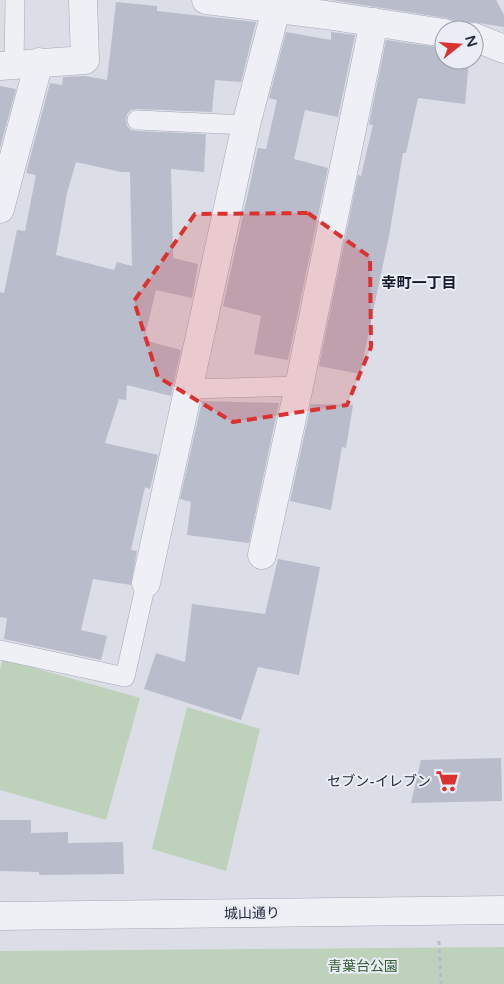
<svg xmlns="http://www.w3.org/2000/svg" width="504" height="984" font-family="'Varela Round','Noto Sans JP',sans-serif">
  <rect width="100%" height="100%" fill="#dbdee7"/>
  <path fill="#bed2bb" d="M3,659L140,698L106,820L0,790V669Z
    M187,707L260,729L226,871L152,849Z
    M504,947V984H0V951Z"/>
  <path fill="#b8bccb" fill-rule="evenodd" d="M331,0H496L504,15V27L472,22L465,24L459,30L454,21L446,18Z
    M116,2L157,6V11L256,22L241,82L215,80L212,112L137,109L131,110L127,114L126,119L127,126L131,130L136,131L206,134L204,172L171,169L173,258L198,264L192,298L156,290L144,340L181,350L171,396L127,385L126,400L119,399L105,443L158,455L150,489L145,487L131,550L137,551L131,585L93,579L81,630L107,636L101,660L4,639L7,618L0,617V292L4,293L17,230L25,231L36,175L26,173L50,83L62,85L63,77L85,76L107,80ZM76,162L121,172H130L132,266L117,262L114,270L56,255L67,193Z
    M286,32L331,40V32L355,35L338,117L305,110L294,159L328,168L288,360L254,354L261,316L223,306L258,148L266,149L277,100L269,98Z
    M386,40L444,48V60H469L465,104L418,98L406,153H403L389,236L360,374L319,366L358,175L361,176L373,125L369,124Z
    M0,86L16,89L0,148Z
    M202,401L279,403L249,543L187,535L191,502L180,499Z
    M311,404L353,405L346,448L342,447L331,510L290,501Z
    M278,559L320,567L299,675L258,667L241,720L144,689L156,653L185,662L192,604L265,614Z
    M501,758L502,801L411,803L421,760Z
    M0,820H31V833L68,832V843L123,842L124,874L39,875V872L0,871Z"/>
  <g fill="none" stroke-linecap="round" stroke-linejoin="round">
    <defs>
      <path id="service" d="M14,64L15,0
        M137,120L246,125
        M189,389L299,386
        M0,650L125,677L146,583"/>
      <path id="minor" d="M206,0L326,15L444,33
        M474,37L504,49
        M0,66L85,60L83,0
        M0,209L39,62
        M262,555L299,386L374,22
        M146,583L246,125L276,9"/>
      <path id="tertiary" d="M0,916L504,910"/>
    </defs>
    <use href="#service" stroke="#a4a8b5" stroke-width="20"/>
    <use href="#minor" stroke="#a4a8b5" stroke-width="29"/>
    <use href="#tertiary" stroke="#a4a8b5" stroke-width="29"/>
    <path stroke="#b9bcc6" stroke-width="3" stroke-dasharray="4 4" stroke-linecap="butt" d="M439,941L441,984"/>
    <use href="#service" stroke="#eef0f5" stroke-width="19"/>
    <use href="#minor" stroke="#eef0f5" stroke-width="28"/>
    <use href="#tertiary" stroke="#eef0f5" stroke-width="28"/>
  </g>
  <path fill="#db3231" fill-opacity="0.2" stroke="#db3231" stroke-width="4" stroke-dasharray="10 6" stroke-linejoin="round" d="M308,213L370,257L371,347L347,405L233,422L158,377L134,301L195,214Z"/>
  <defs>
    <symbol id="supermarket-bare" viewBox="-9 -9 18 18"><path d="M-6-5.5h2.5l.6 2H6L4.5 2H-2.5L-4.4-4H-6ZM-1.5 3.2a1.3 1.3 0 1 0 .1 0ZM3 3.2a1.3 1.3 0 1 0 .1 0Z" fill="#db3231" stroke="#eaedf5" stroke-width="2.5" paint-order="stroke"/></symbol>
  </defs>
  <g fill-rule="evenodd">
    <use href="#supermarket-bare" x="431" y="765" width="32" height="32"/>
  </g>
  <g text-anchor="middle" stroke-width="4" stroke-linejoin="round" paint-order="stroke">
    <g font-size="14" fill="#24293f" stroke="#eaedf5" text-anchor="end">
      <text x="431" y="786">セブン-イレブン</text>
    </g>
    <g font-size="14" fill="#24293f" stroke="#eaedf5">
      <text transform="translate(252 913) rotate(-1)" y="5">城山通り</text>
    </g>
    <g font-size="14" fill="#315c30" stroke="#eaedf5">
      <text x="363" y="971">青葉台公園</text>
    </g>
    <g font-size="15" font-weight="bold" fill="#161b2f" stroke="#eaedf5">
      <text x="419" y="288">幸町一丁目</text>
    </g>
  </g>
  <g transform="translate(459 45) rotate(73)"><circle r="24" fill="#eaedf5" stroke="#9b9fac"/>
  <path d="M0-4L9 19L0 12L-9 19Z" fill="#db3231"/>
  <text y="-8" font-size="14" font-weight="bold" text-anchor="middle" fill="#24293f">N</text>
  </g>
</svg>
